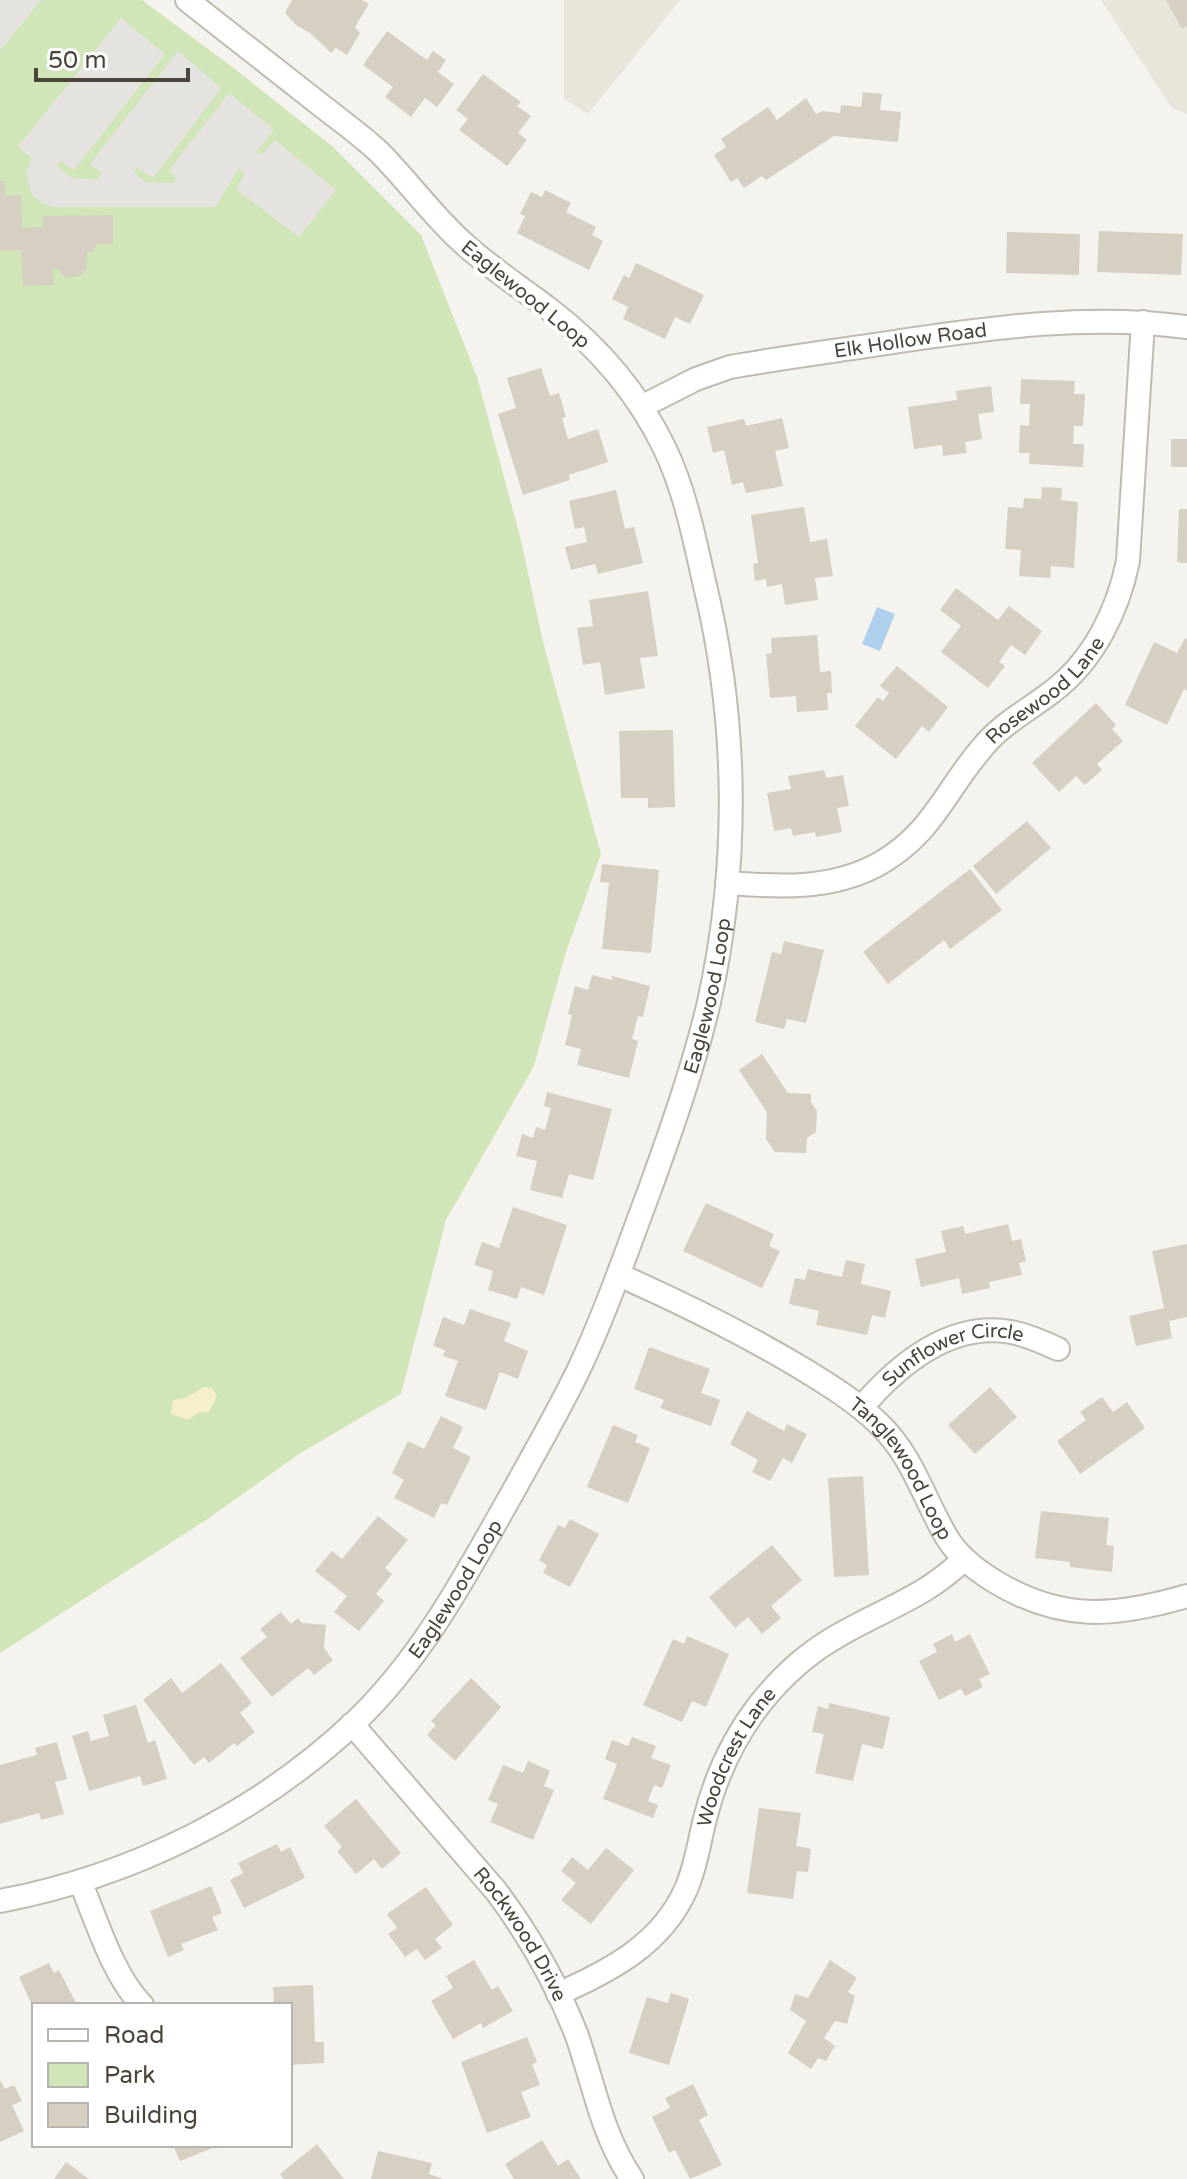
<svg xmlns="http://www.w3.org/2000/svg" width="1187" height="2179" font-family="'Varela Round',sans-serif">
  <rect width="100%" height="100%" fill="#f5f3ed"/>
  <path fill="#e9e5db" d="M564,0H680L588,114L564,99Z
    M1101,0H1187V114L1172,108Z"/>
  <path fill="#d0e6b8" d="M0,0H142L231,66L332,146L421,235L477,377L521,540L543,642L601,854L565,955L534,1066L446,1220L401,1394L299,1454L206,1520L0,1653Z"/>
  <path fill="#f6efcc" d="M204,1387L212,1388L217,1396L209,1412L198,1413L188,1420L171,1414L173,1400L185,1398Z"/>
  <path fill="#e5e3e0" d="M0,0H41L0,51Z
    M121,18L165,54L74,170L61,161L57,166L72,178L98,180L101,172L90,164L178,51L221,88L153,178L137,168L133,172L146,182L173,183L176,177L169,170L229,93L274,130L256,152L261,155L275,140L336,190L299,237L236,189L245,174L239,168L215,207H54L42,203L32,195L26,173L32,158L18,147Z"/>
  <path fill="#aed0ed" d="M877,607L895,614L880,651L862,644Z"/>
  <path fill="#d6cfc2" d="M292,0H362L369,4L355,27L360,33L347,55L336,48L331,53L310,33L296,25L285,13Z
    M1166,0H1187V26L1182,29Z
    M387,31L427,60L433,51L446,60L438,72L454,84L437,107L425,98L411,117L385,97L393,87L363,65Z
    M483,74L521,102L517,106L531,116L518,133L527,140L507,166L459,130L468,119L456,110Z
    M863,92L882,94L880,110L901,112L898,142L834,136L766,180L762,176L744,188L737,178L731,182L714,155L726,147L721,139L768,107L777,120L806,98L816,114L822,111L840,113L841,105L861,107Z
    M0,181H5V196L21,195L22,228L43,227V216L113,215V244H97L93,252H87V268L80,276L66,278L58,270H53L54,285L23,286L21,250L0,251Z
    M545,190L571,203L566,212L596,227L592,235L603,241L589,270L517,233L525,216L520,214L531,192L542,197Z
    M1099,231L1183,234L1181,275L1097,272Z
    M1007,232L1080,234L1079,275L1006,273Z
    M636,263L704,295L690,324L675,317L665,339L623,319L628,307L612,299L624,275L629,278Z
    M541,368L550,396L559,393L566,417L562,418L568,439L598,429L608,462L569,475L570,480L523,495L498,414L516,408L507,378Z
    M1021,379L1075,381L1074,394H1085L1083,426H1074L1073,444H1084L1083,467L1029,464L1030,453H1019L1020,425L1029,426L1030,404H1020Z
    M991,386L994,412L978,414L982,439L965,442L967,453L943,456L942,445L914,449L908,407L957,400L956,391Z
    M782,418L789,448L775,451L783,486L746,493L743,482L732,485L724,450L713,453L707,427L744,419L746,426Z
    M1171,439H1187V467H1171Z
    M1042,487L1062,488L1061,500L1078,502L1074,568L1051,566L1050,578L1019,576L1021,550L1005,549L1008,507L1023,508L1024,498L1041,499Z
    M616,490L625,529L634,527L643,563L598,574L595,564L571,570L565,547L587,542L584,527L575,529L569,501Z
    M804,507L810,542L827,539L833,576L815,578L818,600L785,605L782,584L767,587L766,579L755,581L753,564L758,563L751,515Z
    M1179,509H1187V563L1177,562Z
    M956,588L998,620L1009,606L1042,631L1025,655L1011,645L999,662L1005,666L988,688L941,652L961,626L940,610Z
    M648,591L658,656L640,658L645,688L605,695L600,662L583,665L577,628L593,626L589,600Z
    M817,635L820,672L831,671L832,693H827L828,710L797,712L796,696L770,698L766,654L772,653L771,638Z
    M1185,638L1187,639V691L1184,689L1167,725L1125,705L1154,642L1177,653Z
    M897,666L948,707L929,732L922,726L896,759L855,726L878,697L883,701L889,693L880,686Z
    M1096,703L1116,725L1112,729L1123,741L1097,764L1102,770L1085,785L1076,776L1059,792L1032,763Z
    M673,730L675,807L648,808V798H621L619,731Z
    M824,770L826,778L843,775L849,806L837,808L842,832L816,837L815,832L793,836L791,828L774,831L767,793L791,789L788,776Z
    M1027,821L1051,848L996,894L973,866Z
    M602,864L659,870L651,953L602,949L609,883L600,882Z
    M970,869L1002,910L950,949L944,940L888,984L863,952Z
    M784,941L824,950L806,1023L787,1019L784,1029L755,1022L772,952L781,954Z
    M592,975L612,980V976L650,986L643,1017L638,1016L632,1039L638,1041L629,1078L577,1065L581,1049L565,1045L572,1015L568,1014L575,986L588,990Z
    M762,1054L788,1093L811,1094V1102L817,1111L816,1132L807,1138L806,1153L775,1152L766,1139L767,1112L739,1070Z
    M547,1092L612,1109L593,1180L569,1174L562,1198L530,1190L537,1161L516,1156L522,1134L533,1138L536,1127L545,1130L551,1108L544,1106Z
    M706,1203L774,1234L769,1246L780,1251L762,1288L683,1251Z
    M513,1207L567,1225L544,1295L521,1287L517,1299L488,1290L493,1271L474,1265L482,1242L499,1248Z
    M1008,1224L1012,1241L1021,1239L1026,1261L1019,1263L1022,1275L989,1282L990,1288L962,1294L959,1278L921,1287L915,1259L946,1252L941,1231L963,1226L965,1234Z
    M1187,1244V1317L1169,1321L1172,1338L1136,1346L1129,1316L1164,1308L1152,1251Z
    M846,1260L865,1264L861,1284L891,1291L885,1318L872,1315L867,1335L816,1325L819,1311L789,1304L795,1278L805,1280L808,1269L842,1277Z
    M470,1309L511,1323L504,1341L528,1351L518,1379L500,1372L486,1410L445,1396L458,1361L443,1356L445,1350L433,1346L443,1317L464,1325Z
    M649,1347L710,1369L701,1393L720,1400L711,1426L660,1408L664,1400L634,1389Z
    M990,1387L1017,1417L975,1454L948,1425Z
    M1102,1397L1113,1412L1127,1402L1145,1428L1080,1474L1057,1441L1086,1420L1080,1412Z
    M747,1411L784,1431L787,1424L807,1434L792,1463L783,1458L770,1481L752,1472L758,1460L730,1444Z
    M441,1416L463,1427L453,1448L471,1457L447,1505L441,1503L434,1518L394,1498L404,1480L392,1473L408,1441L424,1449Z
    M613,1425L638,1435L635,1442L650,1448L628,1503L587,1487Z
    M863,1476L869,1575L834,1577L828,1478Z
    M1041,1511L1109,1518L1106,1545L1114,1546L1112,1572L1070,1567V1562L1035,1558Z
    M378,1516L408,1540L385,1568L392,1574L376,1594L384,1601L359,1631L334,1612L347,1596L315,1571L332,1551L342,1559Z
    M570,1519L599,1534L570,1587L543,1573L547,1565L539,1560L558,1525L565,1528Z
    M772,1545L802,1580L771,1606L781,1618L762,1634L748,1617L735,1628L709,1597Z
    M281,1612L291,1624L298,1618L302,1623L326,1625L324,1648L333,1660L314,1675L308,1668L272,1697L240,1658L267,1637L260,1629Z
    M952,1634L955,1642L970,1634L990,1674L979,1679L983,1687L965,1696L961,1689L939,1700L919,1661L937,1652L933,1644Z
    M687,1636L729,1654L706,1707L692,1701L682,1722L643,1705L673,1639L684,1644Z
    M221,1663L252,1703L240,1713L255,1732L237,1746L234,1743L209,1763L204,1757L194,1765L143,1700L171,1678L182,1693Z
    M471,1678L501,1707L455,1761L427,1735L436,1725L431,1721Z
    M829,1703L890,1717L883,1749L862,1744L853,1781L815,1773L824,1734L812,1732L818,1706L828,1709Z
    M136,1705L148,1743L155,1740L167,1779L143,1786L140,1776L89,1791L72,1736L88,1731L91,1741L109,1736L103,1715Z
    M632,1737L656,1746L651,1758L671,1765L662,1788L654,1785L648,1801L658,1805L653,1818L603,1799L617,1764L605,1759L612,1740L628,1746Z
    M57,1742L67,1779L55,1782L64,1814L41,1820L39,1813L0,1824V1765L37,1755L35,1748Z
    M528,1761L550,1771L544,1786L554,1790L533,1840L490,1822L498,1804L488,1800L503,1765L523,1773Z
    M356,1799L401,1853L382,1869L374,1859L356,1874L337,1851L342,1847L324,1826Z
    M759,1808L801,1813L796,1846L811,1849L808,1872L797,1871L793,1899L747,1893Z
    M277,1844L281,1852L290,1847L305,1878L244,1908L230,1880L243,1873L238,1863Z
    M606,1848L634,1870L591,1924L561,1900L576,1883L561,1871L572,1857L588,1870Z
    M211,1886L222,1913L212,1917L218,1930L181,1944L184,1950L168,1957L150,1911Z
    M426,1887L453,1925L435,1939L442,1948L425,1960L417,1949L405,1957L388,1934L397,1928L387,1914Z
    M474,1960L492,1990L498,1986L513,2011L483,2028L481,2023L453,2039L431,2001L453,1988L446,1976Z
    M830,1960L857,1978L848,1992L855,1996L847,2024L835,2021L824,2038L835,2046L826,2061L818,2058L811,2069L788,2053L806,2021L790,2010L795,1994L808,1998Z
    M49,1963L54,1973L59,1970L77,2005H32L19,1977Z
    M313,1985L315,2042H324V2063L290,2065V2005H274L273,1987Z
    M671,1993L689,1999L669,2065L629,2053L647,1997L668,2003Z
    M527,2037L537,2062L532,2064L540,2085L521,2092L531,2117L487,2133L461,2062Z
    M0,2080L5,2089L14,2085L22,2101L12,2105L24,2131L0,2142Z
    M693,2084L708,2115L699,2120L722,2165L690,2179L675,2150L669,2153L652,2117L670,2108L665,2098Z
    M542,2140L558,2166L568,2159L581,2179H514L505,2164Z
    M317,2144L344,2179H284L280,2174Z
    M173,2145H220L180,2161Z
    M378,2151L432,2163L429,2174L443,2179H371Z
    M66,2162L89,2179H54Z"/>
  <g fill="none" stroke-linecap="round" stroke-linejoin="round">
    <defs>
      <g id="minor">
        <path id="s1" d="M643,406L696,379L730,367C786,357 843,350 900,341C996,327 1090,314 1187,327"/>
        <path id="s2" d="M727,883C779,887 830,890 877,865C932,835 944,792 982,748C1001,724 1029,710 1053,691C1094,660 1118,610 1128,561L1143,322"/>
        <path id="s3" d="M619,1275C682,1303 743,1333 803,1369C829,1385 855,1401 877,1422C912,1454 923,1497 946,1536C957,1555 976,1570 994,1581C1061,1622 1115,1617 1187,1596"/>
        <path id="s4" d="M861,1408C897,1366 950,1321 1011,1332C1027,1335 1043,1342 1058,1349"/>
        <path id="s5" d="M352,1724L496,1891C529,1935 557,1984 577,2036C594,2085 602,2135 632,2179"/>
        <path d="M80,1881C96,1919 113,1976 142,2005"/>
        <path id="s6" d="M0,1901C132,1876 258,1814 356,1721C424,1656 468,1571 514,1490C536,1450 558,1412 578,1371C606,1312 627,1250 650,1189C672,1128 694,1066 709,1002C739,867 738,725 706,590C695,542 686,493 665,449C638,393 599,347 549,309C520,287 489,267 462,242C432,215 408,181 379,152C361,135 341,121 322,106C277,71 232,35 187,0"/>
        <path id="s7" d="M558,1994C610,1971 662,1944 686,1889C696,1867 699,1842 705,1819C715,1778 733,1739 759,1705C781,1677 810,1651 841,1634C886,1608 927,1596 964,1559"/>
      </g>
    </defs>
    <use href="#minor" stroke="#c1bbaf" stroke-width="26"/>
    <use href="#minor" stroke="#fff" stroke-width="22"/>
  </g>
  <g text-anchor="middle" stroke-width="8" stroke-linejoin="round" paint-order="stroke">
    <g font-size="20" fill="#4a443a" stroke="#fff">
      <text transform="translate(526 294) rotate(39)" y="7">Eaglewood Loop</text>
      <text dy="7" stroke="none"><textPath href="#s1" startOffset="278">Elk Hollow Road</textPath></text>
      <text dy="7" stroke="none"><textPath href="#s2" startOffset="398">Rosewood Lane</textPath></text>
      <text dy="7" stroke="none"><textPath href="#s6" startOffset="1218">Eaglewood Loop</textPath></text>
      <text dy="7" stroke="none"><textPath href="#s4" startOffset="112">Sunflower Circle</textPath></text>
      <text dy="7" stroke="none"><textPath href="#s3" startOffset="350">Tanglewood Loop</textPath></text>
      <text dy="7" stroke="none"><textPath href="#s6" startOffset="570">Eaglewood Loop</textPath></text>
      <text dy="7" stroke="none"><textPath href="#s7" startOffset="312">Woodcrest Lane</textPath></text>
      <text dy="7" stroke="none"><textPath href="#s5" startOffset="270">Rockwood Drive</textPath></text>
    </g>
  </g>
  <rect x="32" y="2003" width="260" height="144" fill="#ffffff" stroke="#b7b4b0" stroke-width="2"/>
  <rect x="48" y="2029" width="40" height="12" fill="#ffffff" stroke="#b7b4b0" stroke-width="2"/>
  <text x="104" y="2043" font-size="24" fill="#4a443a">Road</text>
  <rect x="48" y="2063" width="40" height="24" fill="#d0e6b8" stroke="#b7b4b0" stroke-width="2"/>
  <text x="104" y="2083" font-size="24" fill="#4a443a">Park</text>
  <rect x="48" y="2103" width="40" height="24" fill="#d6cfc2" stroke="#b7b4b0" stroke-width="2"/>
  <text x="104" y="2123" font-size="24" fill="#4a443a">Building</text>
  <path d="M36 68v12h152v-12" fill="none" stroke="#4a443a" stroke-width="4"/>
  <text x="48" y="68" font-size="24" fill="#4a443a" stroke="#ffffff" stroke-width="6" paint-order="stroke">50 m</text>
</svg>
